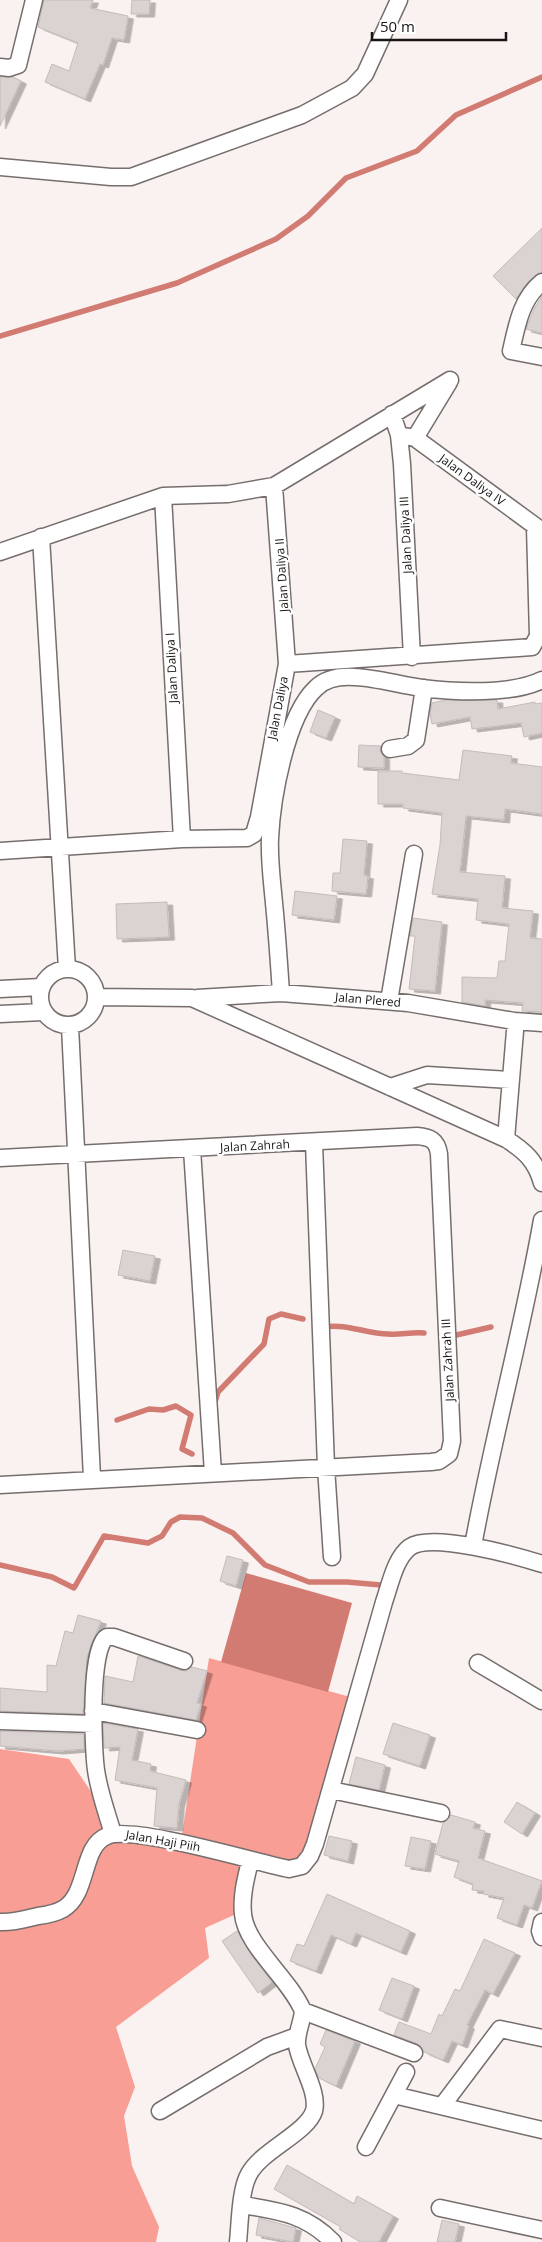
<svg xmlns="http://www.w3.org/2000/svg" width="542" height="2242" font-family="'Open Sans',sans-serif">
  <defs>
    <filter id="shadow"><feDropShadow dx="5.5" dy="3" stdDeviation="0" flood-color="#0004"/></filter>
  </defs>
  <rect width="100%" height="100%" fill="#faf2f0"/>
  <path fill="#f89e94" d="M209,1658L354,1698L301,1862L249,1871L245,1910L205,1928L209,1958L116,2027L135,2087L124,2116L132,2166L159,2227L156,2242H0V1749L69,1759L117,1830L182,1835Z"/>
  <path fill="#d27b72" d="M246,1573L352,1603L328,1692L221,1662Z"/>
  <g fill="none" stroke-linecap="round" stroke-linejoin="round">
    <path stroke="#d27b72" stroke-width="5.5" d="M0,336L177,283L276,239L308,216L346,178L417,151L456,115L542,77
      M324,1327C347,1323 366,1334 388,1334C400,1335 411,1332 424,1333
      M452,1336L491,1327
      M215,1402L218,1392L264,1344L269,1319L281,1314L303,1319
      M117,1420L149,1409L163,1410L176,1406L191,1415L182,1449L192,1454
      M0,1565L52,1577L74,1588L104,1536L148,1543L162,1536L171,1522L180,1517L202,1518L233,1533L265,1565L309,1582H347L381,1585"/>
  </g>
  <path fill="#dbd3d2" stroke="#c4bbba" filter="url(#shadow)" d="M44,0H93L90,8L128,16L124,40L112,38L103,65L100,64L85,99L45,82L52,64L69,71L78,43L38,27Z
    M132,0H150L149,14H131Z
    M0,77H13L21,81L0,126Z
    M542,228V272L528,282L516,299L493,276Z
    M542,296V333L526,329L534,309Z
    M446,700H497L498,709L535,702V704L542,703V733L524,737L521,723L472,729L470,717L432,724L430,714L432,703Z
    M318,710L335,717L326,738L310,732Z
    M359,745L381,746L380,751L384,757V768L358,767Z
    M463,750L512,756L511,763L542,767V814L505,809L504,820L466,816L460,872L505,876L502,908L533,911L530,938L542,939V1012L522,1011L523,1003L485,1000V1006L462,1002V977L497,978L499,961H505L509,924L476,920L478,899L432,894L440,845L442,813L403,808V804H378V771H402V773L459,780Z
    M343,839L367,841L364,875L368,876L366,894L332,891L333,873H340Z
    M295,891L337,896L334,920L292,915Z
    M167,902L169,937L117,939L116,904Z
    M413,918L442,922L435,991L409,989L415,936H410Z
    M123,1250L155,1256L150,1281L118,1275Z
    M227,1556L243,1560L236,1586L220,1581Z
    M78,1615L101,1621L87,1657L83,1714L0,1711V1688L47,1692V1665L56,1666L65,1631L73,1633Z
    M138,1656L181,1670L186,1671L192,1667L207,1671L197,1703L201,1704L196,1720L104,1703L105,1676L133,1682Z
    M103,1723L138,1729L132,1760L151,1764L150,1771L186,1780L179,1804L177,1828L154,1826L157,1788L115,1780L120,1747L104,1748Z
    M393,1723L430,1735L420,1766L383,1754Z
    M0,1731L84,1734V1749L58,1751L0,1746Z
    M356,1757L385,1765L379,1790L349,1784Z
    M517,1802L535,1813L522,1834L504,1822Z
    M451,1815L475,1822L473,1828L485,1831L478,1858L542,1881L532,1908L524,1905L517,1925L497,1918L504,1898L483,1894L484,1891L472,1890L473,1884L454,1877L459,1861L435,1854L443,1823Z
    M329,1836L352,1841L348,1861L324,1855Z
    M411,1837L431,1841L425,1869L405,1866Z
    M327,1894L410,1931L401,1952L356,1933L351,1944L331,1935L316,1971L290,1961L297,1944L304,1946Z
    M237,1931L252,1956L272,1982L258,1993L222,1941Z
    M484,1939L515,1953L493,1994L485,1990L467,2025L469,2026L462,2045L452,2041L443,2060L424,2052L418,2044L394,2035L399,2022L431,2034L439,2014L442,2016L455,1989L460,1991Z
    M392,1978L414,1986L402,2019L379,2010Z
    M326,2030L355,2041L336,2086L319,2078L315,2069L325,2047L320,2044Z
    M287,2165L354,2204L357,2196L393,2216L379,2242H360L339,2229L341,2227L274,2189Z
    M259,2218L296,2228L293,2242L256,2235Z
    M442,2220L459,2224L455,2242H437Z"/>
  <g fill="none" stroke-linecap="round" stroke-linejoin="round">
    <defs>
      <path id="minor" d="M0,67L9,68L18,65L34,0
        M0,167L111,177H131L302,115L352,88L365,74L399,0
        M542,282C521,299 517,325 511,351L542,357
        M392,414L399,435L402,464L412,657
        M399,435L415,438L542,531
        M415,438L449,382
        M163,496L182,839
        M41,537L67,969
        M0,552L163,496L228,494L274,486L450,380
        M287,664L532,647L538,636L535,527
        M390,749L408,746L416,740L424,688
        M0,851L182,839L247,838L254,834L259,817L287,664L274,486
        M40 997a28 28 0 1 1 56 0a28 28 0 1 1-56 0Z
        M0,989L41,987
        M281,993C279,963 277,933 274,903C272,881 269,859 270,838C272,798 286,716 316,688C326,678 341,676 355,677C377,678 400,685 422,688C455,692 512,695 542,680
        M96,997L192,998L506,1139C525,1151 536,1161 542,1183
        M197,998L281,993L346,998L408,1003L514,1021L542,1023
        M389,1001L414,854
        M0,1014L43,1012
        M70,1026L92,1478
        M390,1087L427,1075L511,1080
        M506,1139L515,1031
        M314,1143L326,1467L332,1557
        M192,1149L213,1473
        M0,1158L417,1136C430,1137 437,1140 439,1154L452,1441L449,1454L439,1461L431,1462L0,1485
        M473,1546C493,1436 523,1329 542,1220
        M478,1663L542,1701
        M93,1711L197,1730
        M0,1721L93,1724
        M331,1790L441,1813
        M113,1834C107,1813 99,1792 96,1770C93,1749 89,1646 107,1637H114L184,1661
        M0,1922C13,1923 25,1919 38,1916C46,1915 56,1913 63,1909C89,1894 81,1846 107,1836C132,1825 255,1862 289,1869L302,1866L310,1856L315,1844L384,1602C390,1585 395,1558 410,1547C432,1532 517,1556 542,1564
        M542,1922L540,1931L542,1937
        M303,2011L414,2053
        M394,2095L542,2130
        M442,2106L500,2029L542,2038
        M160,2111L267,2047L297,2036
        M366,2147L406,2072
        M243,2205C279,2211 306,2214 333,2242
        M440,2208L542,2230
        M238,2242C240,2223 240,2190 249,2174C262,2150 307,2133 314,2111C319,2092 300,2065 297,2045C296,2033 302,2023 303,2011C290,1979 246,1946 243,1914C241,1896 246,1878 250,1861"/>
    </defs>
    <use href="#minor" stroke="#756e6d" stroke-width="19"/>
    <use href="#minor" stroke="#fff" stroke-width="16"/>
  </g>
  <g text-anchor="middle" stroke-width="5" stroke-linejoin="round" paint-order="stroke">
    <g font-size="12" fill="#181514" stroke="#fff">
      <text transform="translate(472 480) rotate(36)" y="4">Jalan Daliya IV</text>
      <text transform="translate(406 535) rotate(-93)" y="4">Jalan Daliya III</text>
      <text transform="translate(282 575) rotate(-94)" y="4">Jalan Daliya II</text>
      <text transform="translate(172 668) rotate(-93)" y="4">Jalan Daliya I</text>
      <text transform="translate(278 708) rotate(-79)" y="4">Jalan Daliya</text>
      <text transform="translate(368 1000) rotate(5)" y="4">Jalan Plered</text>
      <text transform="translate(255 1146) rotate(-3)" y="4">Jalan Zahrah</text>
      <text transform="translate(448 1360) rotate(-93)" y="4">Jalan Zahrah III</text>
      <text transform="translate(163 1841) rotate(10)" y="4">Jalan Haji Piih</text>
    </g>
  </g>
  <path d="M372 32v8h134v-8" fill="none" stroke="#181514" stroke-width="2.5"/>
  <text x="380" y="32" font-size="15" fill="#181514" stroke="#ffffff" stroke-width="4" paint-order="stroke">50 m</text>
</svg>
